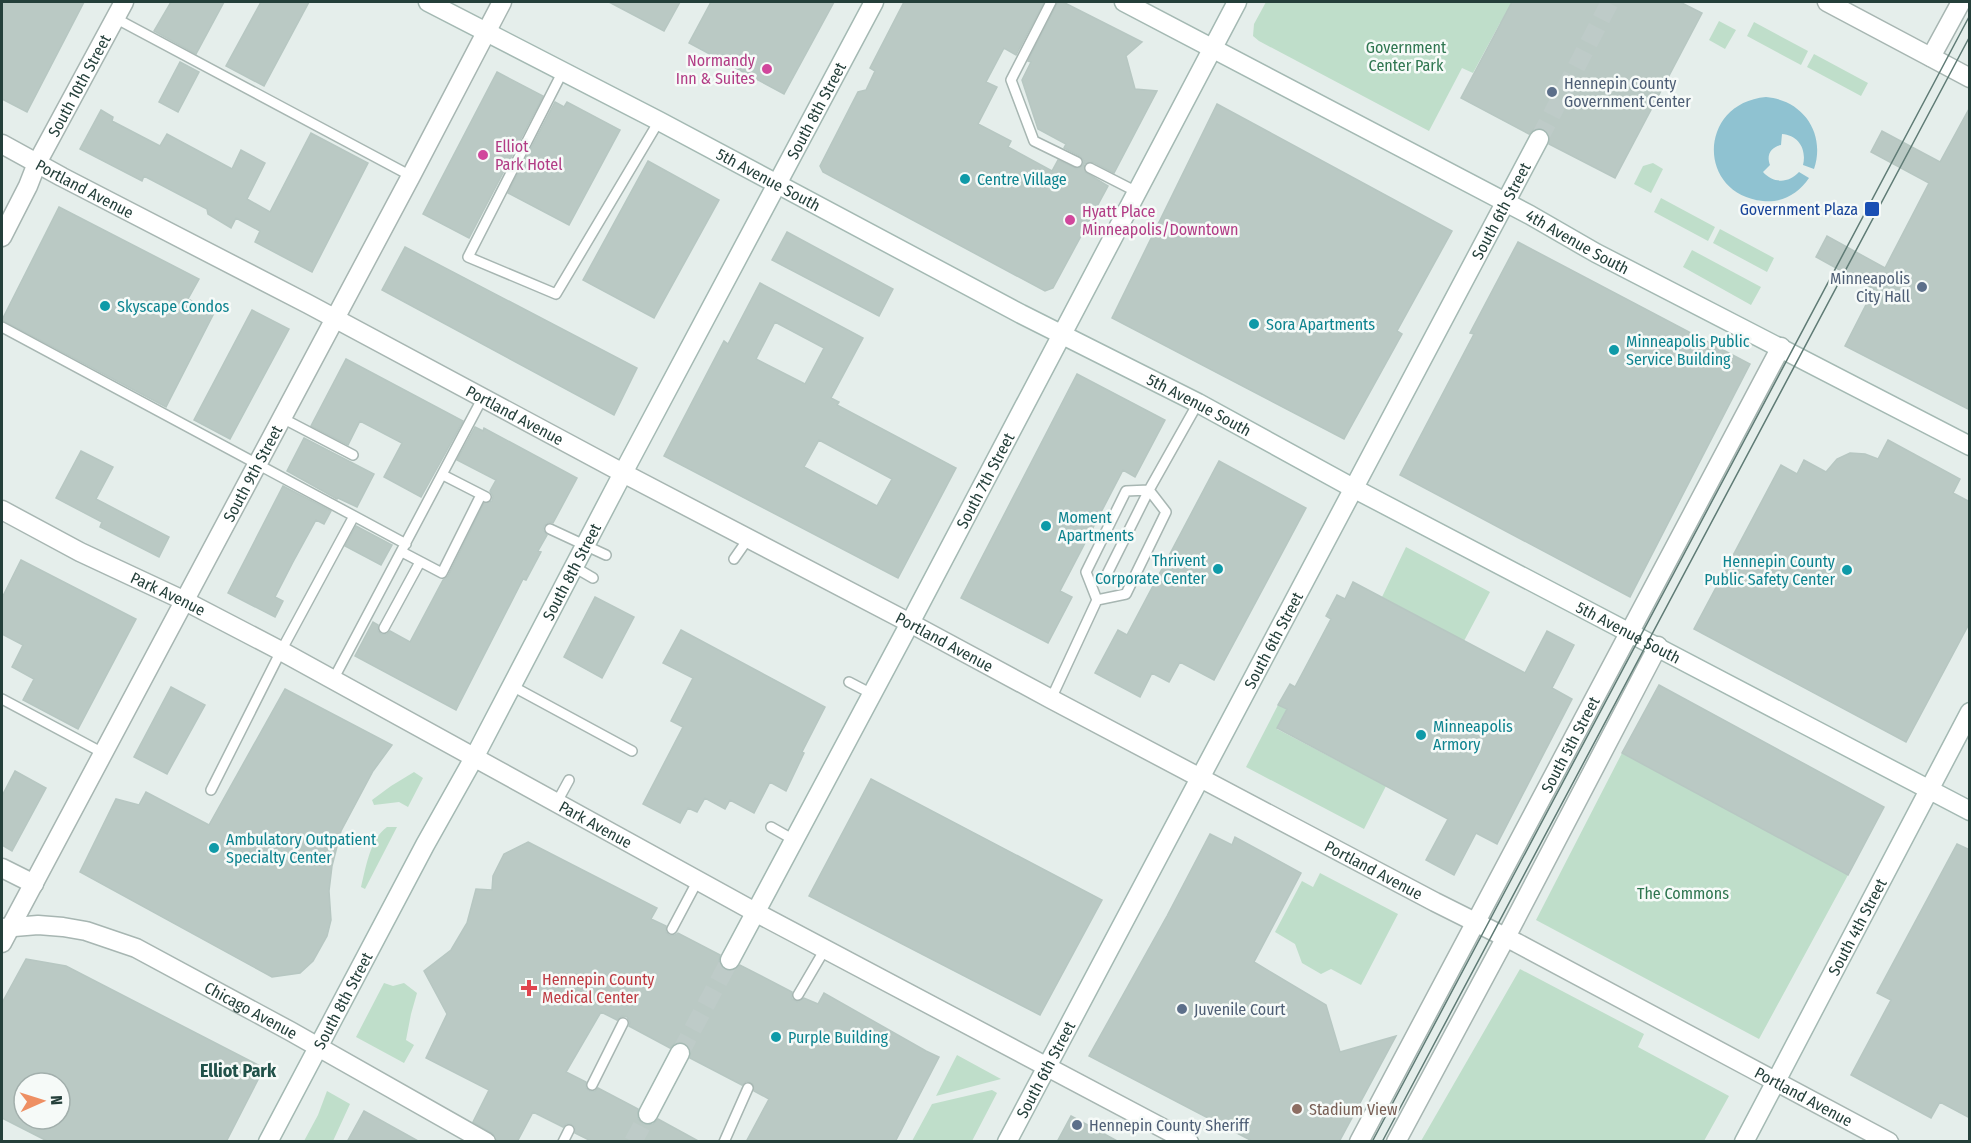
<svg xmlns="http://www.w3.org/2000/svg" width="1971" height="1143" font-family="'Fira Sans Condensed',sans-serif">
  <rect width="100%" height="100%" fill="#e5eeeb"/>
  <path fill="#bfdeca" d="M1266,2H1512L1510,6L1525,14L1516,31L1500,23L1473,73L1462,68L1429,131L1259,41L1253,36L1254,24Z
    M1719,21L1736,30L1725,49L1709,40Z
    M1754,22L1808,51L1801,65L1747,36Z
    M1814,54L1868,83L1861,96L1807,67Z
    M1653,163L1663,169L1651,193L1634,184L1643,166Z
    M1661,198L1715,227L1708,241L1654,212Z
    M1720,229L1774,258L1767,272L1713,243Z
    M1692,250L1761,287L1751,305L1683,267Z
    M1406,547L1490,592L1464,641L1382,597Z
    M1278,705L1287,709L1277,729L1386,786L1364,829L1246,767Z
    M1622,753L1848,875L1759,1039L1536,920Z
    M414,772L423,778L408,807L399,802L374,805L372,800L391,786Z
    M387,827H397L365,889L361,887C366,867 370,839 387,827Z
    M1320,873L1398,914L1361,985L1331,969L1321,974L1302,963L1295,944L1275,932L1302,881L1313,887Z
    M1520,969L1644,1034L1638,1047L1729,1096L1704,1141H1421Z
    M384,983L393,986L404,983L417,993L411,1014L406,1040L414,1045L404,1063L356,1037Z
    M957,1055L1001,1079L936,1096Z
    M992,1090L997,1093L972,1141H912L932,1104Z
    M327,1091L350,1104L333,1141H304L318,1115Z"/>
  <path fill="#8fc2d1" d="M1766,97C1803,100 1826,133 1814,169L1803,165C1807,149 1798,135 1782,134L1781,145C1771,147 1766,155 1770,165L1763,172C1773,183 1788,184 1799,172L1809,178C1798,194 1782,203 1763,201C1696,194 1698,103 1766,97Z"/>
  <path fill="#bac9c4" stroke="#b7c7c2" stroke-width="1.5" fill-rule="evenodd" d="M2,2H84L27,112L2,99Z
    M171,2H224L196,54L154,31Z
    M261,2H309L264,86L226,66Z
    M609,2H680L664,31Z
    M711,2H834L784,94L689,43Z
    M904,2H1044L1016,55L1004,48L986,82L997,87L978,124L1011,141L1008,147L1052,171L1058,160L1077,169L1083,165L1084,161L1080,156L1064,148L1066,144L1038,129L1022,80L1031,62L1028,61L1058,2H1063L1142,42L1126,56L1135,89L1157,91L1114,173L1093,162L1084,164L1085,172L1108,186L1053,288L1045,291L823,172L820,166L858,92L866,90L875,71L870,68Z
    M1512,2H1680L1702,13L1615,178L1549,144V134L1544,129H1534L1529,134L1461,98Z
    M180,62L199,72L178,112L159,102Z
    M497,72L543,96L469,238L423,214Z
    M555,102L564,107L567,102L620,130L569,225L508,193Z
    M1217,104L1452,231L1397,331L1402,334L1344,439L1112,318Z
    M1970,107V410L1845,346L1874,289L1816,257L1827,236L1885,268L1929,183L1871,152L1882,131L1940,162Z
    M101,110L113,117L112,121L160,146L167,134L232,169L241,150L265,163L247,199L270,212L311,133L368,163L312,272L255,242L260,231L236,218L231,228L208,214L207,209L144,176L142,181L80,149Z
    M648,161L719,200L654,318L583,280Z
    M59,207L199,279L188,299L214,313L166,407L2,320Z
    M787,232L893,289L879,316L772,260Z
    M1518,242L1750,364L1630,597L1400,475L1474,334L1470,333Z
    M405,247L637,368L614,415L382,290Z
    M760,283L863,338L831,398L839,402L837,405L956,468L898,578L664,456L724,341L728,344ZM775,322L824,348L805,384L756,359ZM819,440L892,479L877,506L804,467Z
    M252,310L289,329L230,439L194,420Z
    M346,359L463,421L421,497L384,477L402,443L360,421L348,445L311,426Z
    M1077,374L1165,420L1135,477L1123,470L1060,591L1072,597L1048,643L961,598Z
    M475,427L483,431L484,428L577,478L553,523L549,522L544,526L543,530L547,535L538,551L541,552L526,580L523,579L456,710L355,656L373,622L378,625V631L381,634H387L390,631L410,642L443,580L448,576L484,503L492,501L493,496L490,491L496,480L457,460Z
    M304,438L374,474L357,507L338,498L337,499L287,471Z
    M1888,440L1960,479L1953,493L1970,502V622L1906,742L1694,629L1781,465L1797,474L1804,460L1826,472L1837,459L1850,453L1865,454L1878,459Z
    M81,451L113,467L96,499L169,537L159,557L100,527L102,522L56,498Z
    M1219,461L1306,508L1214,680L1180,662L1169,682L1152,673L1140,697L1095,673L1118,630L1127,635Z
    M283,486L331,511L324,524L316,520L293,562L275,597L283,601L275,617L228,593Z
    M356,526L392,545L381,565L345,546Z
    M21,560L136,619L78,729L23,700L34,679L12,667L23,645L2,634V598Z
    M1353,582L1525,673L1547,631L1574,645L1552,688L1572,699L1497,844L1476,833L1454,875L1426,860L1448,819L1277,728L1287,709L1278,705L1290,684L1295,687L1331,619L1326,616L1337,595L1345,599Z
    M595,597L634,617L602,678L564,657Z
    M681,630L825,707L802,752L804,753L786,791L770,782L754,813L730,800L725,809L705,798L697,812L688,808L680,823L643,804L683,727L671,721L693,678L663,663Z
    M1659,685L1884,807L1848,875L1622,753Z
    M171,687L205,705L167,774L134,757Z
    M285,689L392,745L373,771L341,831L332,866L329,891L331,920L327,936L313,961L300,973L272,977L80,872L116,799L139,805L146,792L209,825Z
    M15,771L46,788L12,851L2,845V796Z
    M871,779L1102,900L1040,1015L809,896Z
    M1210,834L1232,845L1235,837L1301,873L1254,962L1326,1005L1340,1052L1396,1036L1339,1142H1254L1089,1056L1167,916Z
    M528,842L657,908L651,919L666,926V932L669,935H675L678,933L720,955L719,961L724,970L731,971L740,965L792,992V999L797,1002L804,998L818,1004L824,993L926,1051L939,1057L895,1142H746L769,1099L754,1091L753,1084L747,1081L742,1085L690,1058V1048L685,1043H675L670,1048L629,1026L630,1022L627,1017L622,1016L617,1020L601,1012L566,1072L586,1082V1088L590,1091H595L598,1088L638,1109V1119L643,1124H653L658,1119L700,1142H593L575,1133V1127L571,1124H566L563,1127L533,1112L517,1142H497L492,1133L473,1122L489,1090L426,1058L447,1014L424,971L451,950L467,923L476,889L492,890L493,876L504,854Z
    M1957,844L1970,850V1118L1940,1102L1931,1118L1851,1075L1891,1000L1877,993Z
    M26,959L66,966L264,1068L226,1142H49L2,1118V1003ZM24,1083H60V1119H24Z
    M364,1111L420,1142H347Z
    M1071,1116L1119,1142H1057Z"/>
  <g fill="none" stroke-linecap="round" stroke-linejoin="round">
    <path stroke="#becbc8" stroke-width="18" stroke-dasharray="18 9" stroke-linecap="butt" d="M1539,139L1610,2
      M680,1053L730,960
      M633,1142L648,1114"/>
    <defs>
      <path id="service" d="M1051,2L1011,80L1034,141L1077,162
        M115,18L411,176
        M563,71L468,257L556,294L659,121
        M1090,168L1137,192
        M2,327L354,516L281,651L211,790
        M282,418L353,455
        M443,475L486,497
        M354,516L406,544
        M550,529L606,555
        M402,552L442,573L481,495
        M734,559L748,539
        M574,567L593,578
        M1105,578L1149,490
        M1097,600L1086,572L1126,491L1149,490
        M384,628L420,562
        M333,680L482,399
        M849,682L872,694
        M512,686L632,751
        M2,699L103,753
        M1051,699L1097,600L1126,594L1166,512L1149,490L1198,403
        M557,802L569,780
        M771,827L794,840
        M672,929L698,880
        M798,995L825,949
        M592,1085L623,1023
        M563,1142L569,1130
        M724,1142L748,1088"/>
      <g id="minor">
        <path d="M1931,57L1961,2"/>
        <path d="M2,943L11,926"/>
        <path id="s1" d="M1359,1142L1781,347"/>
        <path d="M1396,1142L1506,937L1658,646"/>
      </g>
      <g id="tertiary">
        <path d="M1827,2L1970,78"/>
        <path id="s2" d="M2,144L62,177L308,304L623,473L910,623L1051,699L1435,902L1517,943L1889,1142"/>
        <path id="s3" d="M2,237L28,186L37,163L124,2"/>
        <path id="s4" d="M2,510L80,552L185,601L281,651L755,912L1189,1142"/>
        <path d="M2,868L34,884"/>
        <path id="s5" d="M11,926L411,176L502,2"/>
        <path id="s6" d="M2,928L38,925L63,927L86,931L136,948L290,1031L486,1142"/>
      </g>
      <g id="secondary">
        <path id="s7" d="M428,2L659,121L1021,314L1198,403L1353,488L1970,811"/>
        <path id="s8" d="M1124,2L1530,215L1596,253L1970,446"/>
        <path id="s9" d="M730,960L910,623L1237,2"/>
        <path d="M648,1114L680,1053"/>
        <path id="s10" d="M268,1142L425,845L475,756L623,473L874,2"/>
        <path id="s11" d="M1007,1142L1539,139"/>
        <path id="s12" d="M1744,1142L1970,712"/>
      </g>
    </defs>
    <use href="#service" stroke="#a7b6b2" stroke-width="12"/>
    <use href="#minor" stroke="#a7b6b2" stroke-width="21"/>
    <use href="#tertiary" stroke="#a7b6b2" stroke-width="21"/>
    <use href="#secondary" stroke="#a4b9b3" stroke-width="21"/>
    <use href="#service" stroke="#fff" stroke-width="9"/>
    <use href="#minor" stroke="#fff" stroke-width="18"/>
    <use href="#tertiary" stroke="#fff" stroke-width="18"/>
    <use href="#secondary" stroke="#fff" stroke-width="18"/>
    <path stroke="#5f7b75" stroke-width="1.5" d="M1372,1142L1970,15
      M1382,1142L1970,36"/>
  </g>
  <g fill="#d1479c" stroke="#f6faf8" stroke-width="2">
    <circle cx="767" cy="69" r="6"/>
    <circle cx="483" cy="155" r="6"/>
    <circle cx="1070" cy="220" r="6"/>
  </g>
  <g fill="#5c6f8a" stroke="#f6faf8" stroke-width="2">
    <circle cx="1552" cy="92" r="6"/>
    <circle cx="1922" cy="287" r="6"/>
    <circle cx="1182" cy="1009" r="6"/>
    <circle cx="1077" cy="1125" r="6"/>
  </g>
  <g fill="#0f9aa8" stroke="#f6faf8" stroke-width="2">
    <circle cx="965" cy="179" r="6"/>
    <circle cx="105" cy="306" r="6"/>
    <circle cx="1254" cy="324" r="6"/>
    <circle cx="1614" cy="350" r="6"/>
    <circle cx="1046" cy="526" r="6"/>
    <circle cx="1218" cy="569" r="6"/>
    <circle cx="1847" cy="570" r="6"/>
    <circle cx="1421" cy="735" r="6"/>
    <circle cx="214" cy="848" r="6"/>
    <circle cx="776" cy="1037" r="6"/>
  </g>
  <rect fill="#1a4fb4" stroke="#f6faf8" stroke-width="2" x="1864" y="201" width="16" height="16" rx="3"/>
  <path fill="#e0444e" stroke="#f6faf8" stroke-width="2" d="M526 979h6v6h6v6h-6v6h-6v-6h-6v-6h6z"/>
  <circle fill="#8d6e63" stroke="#f6faf8" stroke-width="2" cx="1297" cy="1109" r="6"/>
  <g text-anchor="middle" stroke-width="5" stroke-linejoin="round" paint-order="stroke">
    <g font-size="16" fill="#2f7650" stroke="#f6faf8">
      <text x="1406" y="53">Government<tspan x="1406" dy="18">Center Park</tspan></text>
      <text x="1683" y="899">The Commons</text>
    </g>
    <g font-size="16" fill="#b23c85" stroke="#f6faf8" text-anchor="start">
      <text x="755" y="66" text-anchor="end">Normandy<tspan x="755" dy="18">Inn &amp; Suites</tspan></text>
      <text x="495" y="152">Elliot<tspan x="495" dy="18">Park Hotel</tspan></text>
      <text x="1082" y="217">Hyatt Place<tspan x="1082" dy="18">Minneapolis/Downtown</tspan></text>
    </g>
    <g font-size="16" fill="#4e5e75" stroke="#f6faf8" text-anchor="start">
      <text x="1564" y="89">Hennepin County<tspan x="1564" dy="18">Government Center</tspan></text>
      <text x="1910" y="284" text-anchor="end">Minneapolis<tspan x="1910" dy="18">City Hall</tspan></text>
      <text x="1194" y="1015">Juvenile Court</text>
      <text x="1089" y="1131">Hennepin County Sheriff</text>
    </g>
    <g font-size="16" fill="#243f3a" stroke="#f6faf8">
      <text dy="6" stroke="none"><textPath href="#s3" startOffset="170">South 10th Street</textPath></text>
      <text dy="6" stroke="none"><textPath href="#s10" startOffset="1168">South 8th Street</textPath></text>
      <text dy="6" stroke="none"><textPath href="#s7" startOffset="384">5th Avenue South</textPath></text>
      <text dy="6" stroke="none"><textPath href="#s2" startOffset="94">Portland Avenue</textPath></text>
      <text dy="6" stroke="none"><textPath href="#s11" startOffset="1054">South 6th Street</textPath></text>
      <text dy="6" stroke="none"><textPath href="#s8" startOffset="513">4th Avenue South</textPath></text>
      <text dy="6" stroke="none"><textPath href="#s7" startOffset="870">5th Avenue South</textPath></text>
      <text dy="6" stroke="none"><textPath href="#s2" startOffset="580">Portland Avenue</textPath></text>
      <text dy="6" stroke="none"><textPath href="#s5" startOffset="513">South 9th Street</textPath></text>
      <text dy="6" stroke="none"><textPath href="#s9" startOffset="543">South 7th Street</textPath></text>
      <text dy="6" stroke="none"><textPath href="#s10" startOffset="646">South 8th Street</textPath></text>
      <text dy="6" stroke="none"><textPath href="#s4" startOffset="186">Park Avenue</textPath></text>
      <text dy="6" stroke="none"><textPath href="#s7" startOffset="1356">5th Avenue South</textPath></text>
      <text dy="6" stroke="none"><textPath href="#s11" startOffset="568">South 6th Street</textPath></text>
      <text dy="6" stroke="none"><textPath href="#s2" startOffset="1066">Portland Avenue</textPath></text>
      <text dy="6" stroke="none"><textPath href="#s1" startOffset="450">South 5th Street</textPath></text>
      <text dy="6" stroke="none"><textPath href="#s4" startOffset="672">Park Avenue</textPath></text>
      <text dy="6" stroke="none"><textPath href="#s2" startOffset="1552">Portland Avenue</textPath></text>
      <text dy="6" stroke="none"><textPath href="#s12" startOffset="243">South 4th Street</textPath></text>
      <text dy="6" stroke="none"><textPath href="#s10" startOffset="160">South 8th Street</textPath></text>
      <text dy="6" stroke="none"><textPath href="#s6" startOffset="268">Chicago Avenue</textPath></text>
      <text dy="6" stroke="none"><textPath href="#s11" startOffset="82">South 6th Street</textPath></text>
      <text dy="6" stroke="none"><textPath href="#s2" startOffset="2038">Portland Avenue</textPath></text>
    </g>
    <g font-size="16" fill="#0d838f" stroke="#f6faf8" text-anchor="start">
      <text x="977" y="185">Centre Village</text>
      <text x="117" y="312">Skyscape Condos</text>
      <text x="1266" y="330">Sora Apartments</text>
      <text x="1626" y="347">Minneapolis Public<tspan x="1626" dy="18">Service Building</tspan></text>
      <text x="1058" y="523">Moment<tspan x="1058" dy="18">Apartments</tspan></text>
      <text x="1206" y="566" text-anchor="end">Thrivent<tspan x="1206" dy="18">Corporate Center</tspan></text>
      <text x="1835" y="567" text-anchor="end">Hennepin County<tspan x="1835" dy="18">Public Safety Center</tspan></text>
      <text x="1433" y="732">Minneapolis<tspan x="1433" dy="18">Armory</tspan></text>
      <text x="226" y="845">Ambulatory Outpatient<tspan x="226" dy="18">Specialty Center</tspan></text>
      <text x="788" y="1043">Purple Building</text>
    </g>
    <g font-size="16" fill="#164399" stroke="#f6faf8" text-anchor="end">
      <text x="1858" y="215">Government Plaza</text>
    </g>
    <g font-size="16" fill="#be3a42" stroke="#f6faf8" text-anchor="start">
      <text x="542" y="985">Hennepin County<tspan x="542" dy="18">Medical Center</tspan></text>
    </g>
    <g font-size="16" fill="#785e54" stroke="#f6faf8" text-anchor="start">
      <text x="1309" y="1115">Stadium View</text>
    </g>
    <g font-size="18" font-weight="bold" fill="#205149" stroke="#f6faf8">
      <text x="238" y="1077">Elliot Park</text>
    </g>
  </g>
  <rect width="1971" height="1143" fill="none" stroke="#243f3a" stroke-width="6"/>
  <g transform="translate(42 1101) rotate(87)"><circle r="28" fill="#f6faf8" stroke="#a2afac" stroke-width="1.5"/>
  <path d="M0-4.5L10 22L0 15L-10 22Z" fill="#ee8f63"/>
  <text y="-9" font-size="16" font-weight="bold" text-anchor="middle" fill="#243f3a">N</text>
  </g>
</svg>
